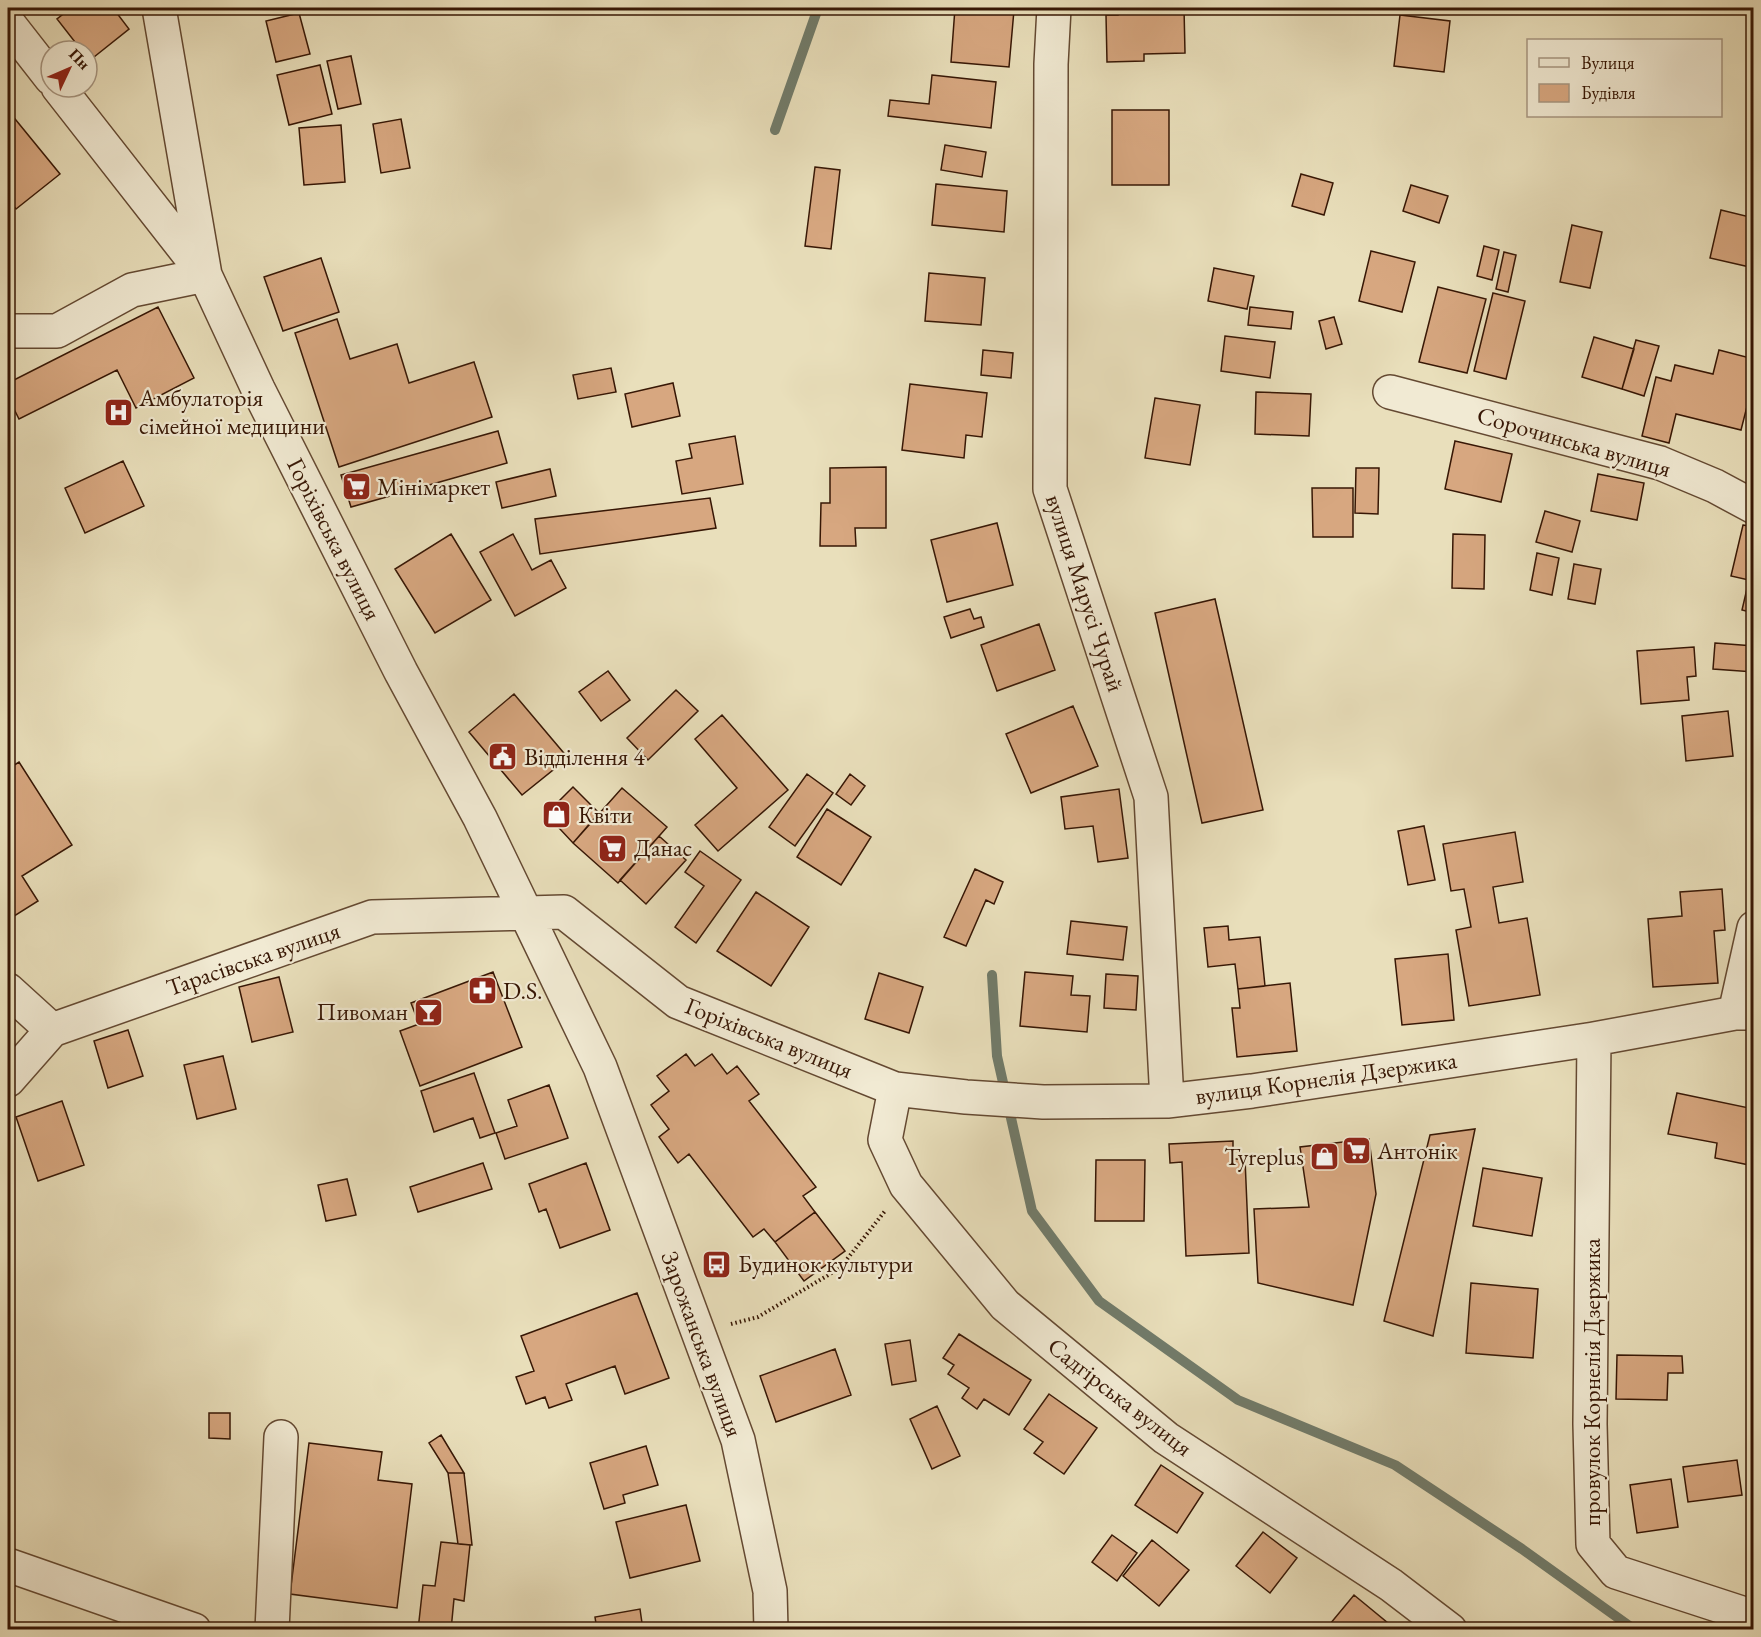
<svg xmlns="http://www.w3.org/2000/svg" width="1761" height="1637" font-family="'EB Garamond',serif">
  <rect width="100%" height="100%" fill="#e9dfbb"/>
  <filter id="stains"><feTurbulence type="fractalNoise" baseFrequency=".00333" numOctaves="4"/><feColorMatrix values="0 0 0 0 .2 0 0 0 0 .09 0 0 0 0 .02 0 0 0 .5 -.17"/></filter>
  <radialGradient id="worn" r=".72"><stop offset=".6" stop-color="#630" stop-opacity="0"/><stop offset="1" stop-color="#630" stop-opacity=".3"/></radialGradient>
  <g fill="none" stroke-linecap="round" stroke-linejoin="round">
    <path stroke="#717b6a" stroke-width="10" d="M775,130L818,8
      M992,975L997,1056L1032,1211L1099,1301L1238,1400L1395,1465L1522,1549L1635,1630"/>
  </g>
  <path fill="#d7a780" stroke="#371705" stroke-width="1.5" d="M71,8H113L129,29L89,61L87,51H82L57,19Z
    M955,8L1014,10L1009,67L951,62Z
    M1118,8H1184L1185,53L1144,54V61L1107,62L1106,15H1118Z
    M299,13L310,54L276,62L266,21Z
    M1400,15L1450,21L1444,72L1394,66Z
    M351,56L361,104L338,109L327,61Z
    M320,65L332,114L289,125L277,75Z
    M932,75L996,82L991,128L888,116L890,100L929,104Z
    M1112,110H1169V185H1112Z
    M11,114L60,174L16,209L8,199V117Z
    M401,119L410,168L381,173L373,124Z
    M341,125L345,182L304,185L299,128Z
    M945,145L986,152L982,177L941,170Z
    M815,167L840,170L831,249L805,246Z
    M1301,174L1333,183L1324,215L1292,206Z
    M936,184L1007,191L1004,232L932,225Z
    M1411,185L1448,196L1439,223L1403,211Z
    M1721,210L1754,218V268L1710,258Z
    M1572,225L1602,232L1590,288L1560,282Z
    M1484,246L1499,250L1492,280L1477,276Z
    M1371,251L1415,262L1402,312L1359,301Z
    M1504,252L1516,255L1508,292L1496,289Z
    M321,258L339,312L283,331L264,277Z
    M1214,268L1254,276L1247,309L1208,301Z
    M929,273L985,278L981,325L925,321Z
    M1438,287L1486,299L1467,373L1419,362Z
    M1493,293L1525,301L1506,379L1474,371Z
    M158,307L194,378L136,408L117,370L19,419L8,397V383Z
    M1250,307L1293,312L1291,329L1248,325Z
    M1334,317L1342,344L1326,349L1319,321Z
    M337,319L350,359L397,344L409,383L474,362L492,417L339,467L295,333Z
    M1225,336L1275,342L1270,378L1221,371Z
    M1594,337L1634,349L1622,389L1582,377Z
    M1636,340L1659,346L1644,396L1622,389Z
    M983,350L1013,353L1011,378L981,375Z
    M1719,350L1754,359V379L1741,430L1676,414L1669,443L1642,436L1656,377L1671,381L1675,365L1713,374Z
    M611,368L616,392L578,399L573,375Z
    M673,383L680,416L632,427L625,394Z
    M910,384L987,393L982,437L966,435L964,458L902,450Z
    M1256,392L1311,394L1309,436L1255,434Z
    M1155,398L1200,405L1190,465L1145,458Z
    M498,431L507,463L351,507L341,475Z
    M735,436L743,484L682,494L676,461L692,458L689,444Z
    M1455,441L1512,454L1501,502L1445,489Z
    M123,461L144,506L85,533L65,488Z
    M886,467V528H855L856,546H820L821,503H830V468Z
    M1356,468H1379L1378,514L1355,513Z
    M550,469L556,496L502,508L496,482Z
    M1598,474L1644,483L1637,520L1591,511Z
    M1312,488H1353V537H1313Z
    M710,498L716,528L540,554L535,519Z
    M1545,511L1580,521L1572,552L1536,542Z
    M997,523L1013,585L947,602L931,540Z
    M1743,525L1754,527V613L1742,610L1749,580L1731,576Z
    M451,534L491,600L435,633L395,569Z
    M513,534L532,570L551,560L566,588L515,616L480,552Z
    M1453,534L1485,535L1484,589L1452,588Z
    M1537,553L1559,558L1552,595L1530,590Z
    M1574,564L1601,569L1595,604L1568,599Z
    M1215,599L1263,810L1202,823L1155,613Z
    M970,609L974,619L981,617L984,627L951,638L944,617Z
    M1039,624L1055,670L997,691L981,645Z
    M1715,643L1754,646V672L1713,669Z
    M1694,647L1696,676L1687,677L1689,700L1641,704L1637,651Z
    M608,671L630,700L601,721L579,692Z
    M676,690L698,711L648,760L627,738Z
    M514,694L568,758L522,795L469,732Z
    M1073,706L1098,766L1031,793L1006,734Z
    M1728,711L1733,756L1686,761L1682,716Z
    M722,715L788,790L718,851L695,825L737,788L695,739Z
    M19,762L72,845L22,876L38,901L8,920V769Z
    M807,774L833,793L795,846L769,827Z
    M850,774L865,786L851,805L836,794Z
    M573,787L599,813L573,843L546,814Z
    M622,788L667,827L618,883L573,843Z
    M1119,789L1128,858L1098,862L1093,826L1065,829L1061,797Z
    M827,809L871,837L841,885L797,857Z
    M1424,826L1435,880L1408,885L1398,831Z
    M1515,832L1523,882L1493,887L1499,923L1527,918L1540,995L1469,1006L1456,930L1471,927L1464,889L1451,891L1443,844Z
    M659,836L686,860L646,904L620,880Z
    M700,851L741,880L696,943L675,927L704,886L685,872Z
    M975,869L1003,882L994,904L986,900L966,946L944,937Z
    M1722,889L1725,930L1714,931L1718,983L1653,987L1648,919L1682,916L1680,892Z
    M756,892L809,927L771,986L717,951Z
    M1071,921L1127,927L1123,960L1067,954Z
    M1228,926L1229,940L1260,937L1265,986L1238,989L1235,964L1208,967L1204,928Z
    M1448,954L1454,1020L1402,1025L1395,959Z
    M493,972L522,1047L420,1086L400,1031L419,1024L411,1003Z
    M1025,972L1073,976L1071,995L1090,996L1087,1032L1020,1026Z
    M879,973L923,987L909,1033L865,1019Z
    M1106,974L1138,976L1136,1010L1104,1008Z
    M279,977L293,1032L252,1042L239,987Z
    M1290,983L1297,1051L1237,1057L1232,1008H1240L1238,989Z
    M128,1030L143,1076L108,1088L94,1041Z
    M686,1054L695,1066L712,1054L727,1074L737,1066L759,1094L749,1101L816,1187L803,1196L815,1212L775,1242L764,1229L753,1237L689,1154L678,1163L659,1137L669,1129L651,1105L669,1091L657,1076Z
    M223,1056L236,1109L197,1119L184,1065Z
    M474,1073L495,1133L480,1138L473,1118L434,1132L421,1091Z
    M549,1085L568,1138L505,1159L496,1133L517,1126L508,1100Z
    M1677,1093L1754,1109V1166L1715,1158L1717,1143L1668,1134Z
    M62,1101L84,1165L38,1181L16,1117Z
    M1475,1129L1433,1336L1384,1321L1430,1135Z
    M1369,1139L1376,1194L1353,1305L1258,1283L1254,1209L1309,1207L1300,1147Z
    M1233,1141V1159H1245L1249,1253L1186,1256L1182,1162L1170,1163L1169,1144Z
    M1096,1160H1145L1144,1221H1095Z
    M483,1163L492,1189L418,1212L410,1187Z
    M586,1163L610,1230L560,1248L546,1209L539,1212L529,1184Z
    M1483,1168L1542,1178L1532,1236L1473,1226Z
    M347,1179L356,1215L326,1221L318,1185Z
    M815,1212L845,1251L804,1281L775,1242Z
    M1471,1283L1538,1289L1533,1358L1466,1353Z
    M637,1293L669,1378L625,1394L615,1366L566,1384L572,1400L549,1408L545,1397L526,1404L516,1377L534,1371L521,1336Z
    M959,1334L1031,1380L1009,1415L984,1399L977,1409L962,1398L969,1388L948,1374L954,1365L943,1358Z
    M910,1340L916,1381L892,1385L885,1344Z
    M835,1349L851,1395L776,1422L760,1376Z
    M1617,1355L1682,1356L1683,1373H1668L1667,1400L1616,1399Z
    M1049,1394L1097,1428L1064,1474L1034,1453L1043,1442L1024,1429Z
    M937,1406L960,1456L932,1469L910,1419Z
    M209,1413H230V1439L209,1438Z
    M441,1435L464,1473H448L429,1443Z
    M309,1443L382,1452L378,1480L412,1484L397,1608L290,1594Z
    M646,1446L658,1485L623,1495L625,1503L604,1509L590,1463Z
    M1737,1460L1742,1495L1688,1502L1683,1467Z
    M1161,1465L1203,1493L1177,1533L1135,1505Z
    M448,1473H464L472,1545L458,1544Z
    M1671,1479L1678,1527L1637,1533L1630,1485Z
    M686,1505L700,1561L630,1578L616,1522Z
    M1263,1532L1297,1558L1270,1593L1236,1566Z
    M1112,1535L1137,1553L1117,1581L1092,1562Z
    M1152,1540L1189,1570L1159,1606L1123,1576Z
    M441,1542L470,1545L464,1601L454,1599L451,1630H418L423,1585L435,1586Z
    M1354,1595L1394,1628L1393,1630H1325Z
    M640,1609L643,1630H597L595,1617Z"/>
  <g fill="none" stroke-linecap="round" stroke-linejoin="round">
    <defs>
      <path id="minor" d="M159,8L205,275L258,389L401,672L480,818L600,1067L738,1440L770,1591L771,1630
        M1054,8L1051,64L1050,489L1151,797L1167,1101
        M8,23L51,78
        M58,87L202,271
        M8,331H57L132,290L205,275
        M1390,392L1660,463L1715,486L1754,507
        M8,990L52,1030
        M1735,1013L1754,928
        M1594,1039L1590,1424L1593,1544L1616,1572L1754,1617
        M8,1080L52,1030L372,917L564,912L678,1002L895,1089L966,1097L1043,1102L1167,1101L1252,1091L1594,1039L1735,1013H1754
        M895,1089L885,1140L906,1185L1005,1305L1166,1438L1391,1585L1450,1630
        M8,1565L194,1630
        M272,1630L281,1437"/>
    </defs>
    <use href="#minor" stroke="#644932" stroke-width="36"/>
    <path stroke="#371705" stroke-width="4" stroke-dasharray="1.5 3" stroke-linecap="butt" d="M731,1324L758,1317L840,1268L885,1211"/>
    <use href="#minor" stroke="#f1ead3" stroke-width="33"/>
  </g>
  <defs>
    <symbol id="hospital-square" viewBox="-11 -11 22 22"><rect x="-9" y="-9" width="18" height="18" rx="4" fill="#8f2418" stroke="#f1ead3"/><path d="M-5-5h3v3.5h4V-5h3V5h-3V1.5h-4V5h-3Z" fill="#fff"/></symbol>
    <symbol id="supermarket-square" viewBox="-11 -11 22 22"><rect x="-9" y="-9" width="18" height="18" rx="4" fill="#8f2418" stroke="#f1ead3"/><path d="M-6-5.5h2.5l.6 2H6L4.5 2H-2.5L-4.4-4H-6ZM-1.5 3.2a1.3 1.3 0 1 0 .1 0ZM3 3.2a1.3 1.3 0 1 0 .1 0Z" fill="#fff"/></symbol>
    <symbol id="civic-square" viewBox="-11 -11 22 22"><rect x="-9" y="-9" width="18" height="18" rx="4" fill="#8f2418" stroke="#f1ead3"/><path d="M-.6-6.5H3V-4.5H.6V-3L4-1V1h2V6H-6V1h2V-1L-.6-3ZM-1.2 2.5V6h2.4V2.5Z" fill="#fff"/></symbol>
    <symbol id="shop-square" viewBox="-11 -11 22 22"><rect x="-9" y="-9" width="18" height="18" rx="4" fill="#8f2418" stroke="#f1ead3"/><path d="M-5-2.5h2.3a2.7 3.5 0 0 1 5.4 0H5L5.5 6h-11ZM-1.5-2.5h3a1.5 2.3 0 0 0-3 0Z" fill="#fff"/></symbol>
    <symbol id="pharmacy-square" viewBox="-11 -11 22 22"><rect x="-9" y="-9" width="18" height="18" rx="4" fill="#8f2418" stroke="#f1ead3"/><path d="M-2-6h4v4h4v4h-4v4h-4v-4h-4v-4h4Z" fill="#fff"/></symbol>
    <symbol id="bar-square" viewBox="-11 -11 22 22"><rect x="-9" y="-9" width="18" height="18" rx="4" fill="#8f2418" stroke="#f1ead3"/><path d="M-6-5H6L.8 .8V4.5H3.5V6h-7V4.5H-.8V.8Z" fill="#fff"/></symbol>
    <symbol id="bus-square" viewBox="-11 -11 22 22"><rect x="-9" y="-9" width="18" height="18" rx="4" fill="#8f2418" stroke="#f1ead3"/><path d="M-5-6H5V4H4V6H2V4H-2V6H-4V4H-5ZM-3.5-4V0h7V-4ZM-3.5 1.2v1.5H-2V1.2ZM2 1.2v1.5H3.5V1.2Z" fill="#fff"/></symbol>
  </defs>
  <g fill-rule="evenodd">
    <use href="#hospital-square" x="102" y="396" width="33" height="33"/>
    <use href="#supermarket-square" x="340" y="470" width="33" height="33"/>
    <use href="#civic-square" x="486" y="740" width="33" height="33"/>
    <use href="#shop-square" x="540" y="798" width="33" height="33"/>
    <use href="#supermarket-square" x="596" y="832" width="33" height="33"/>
    <use href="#pharmacy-square" x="466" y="974" width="33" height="33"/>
    <use href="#bar-square" x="412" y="996" width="33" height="33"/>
    <use href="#supermarket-square" x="1340" y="1134" width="33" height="33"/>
    <use href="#shop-square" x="1308" y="1140" width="33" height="33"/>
    <use href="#bus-square" x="700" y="1248" width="33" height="33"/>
  </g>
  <g text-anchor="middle" stroke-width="4.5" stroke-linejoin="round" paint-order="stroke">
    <g font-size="24" fill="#371705" stroke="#f1ead3" text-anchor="start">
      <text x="139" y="406">Амбулаторія<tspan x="139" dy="28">сімейної медицини</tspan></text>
      <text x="377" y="495">Мінімаркет</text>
      <text x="524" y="765">Відділення 4</text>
      <text x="578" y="823">Квіти</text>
      <text x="634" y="856">Данас</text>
      <text x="503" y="999">D.S.</text>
      <text x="408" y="1020" text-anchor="end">Пивоман</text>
      <text x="1377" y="1159">Антонік</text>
      <text x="1304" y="1165" text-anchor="end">Tyreplus</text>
      <text x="738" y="1272">Будинок культури</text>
    </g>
    <g font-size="24" fill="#371705" stroke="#f1ead3">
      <text transform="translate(1574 442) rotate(16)" y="8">Сорочинська вулиця</text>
      <text transform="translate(334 539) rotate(63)" y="8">Горіхівська вулиця</text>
      <text transform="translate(1085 593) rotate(72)" y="8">вулиця Марусі Чурай</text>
      <text transform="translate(253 959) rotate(-19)" y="8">Тарасівська вулиця</text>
      <text transform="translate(769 1038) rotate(22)" y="8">Горіхівська вулиця</text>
      <text transform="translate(1326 1078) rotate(-8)" y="8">вулиця Корнелія Дзержика</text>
      <text transform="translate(702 1344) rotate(70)" y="8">Зарожанська вулиця</text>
      <text transform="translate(1592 1382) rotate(-90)" y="8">провулок Корнелія Дзержика</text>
      <text transform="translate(1120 1397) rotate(38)" y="8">Садгірська вулиця</text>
    </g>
  </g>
  <rect width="1761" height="1637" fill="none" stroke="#e9dfbb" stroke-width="30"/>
  <rect x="9" y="9" width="1743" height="1619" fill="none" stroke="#371705" stroke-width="3"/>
  <rect x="15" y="15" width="1731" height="1607" fill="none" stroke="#371705" stroke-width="1.5"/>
  <rect x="1527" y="39" width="195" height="78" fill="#f1ead3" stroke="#a79681" stroke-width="1.5"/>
  <rect x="1539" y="58" width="30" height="9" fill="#f1ead3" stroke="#a79681" stroke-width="1.5"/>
  <text x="1581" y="69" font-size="18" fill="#371705">Вулиця</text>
  <rect x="1539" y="84" width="30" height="18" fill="#d7a780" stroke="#a79681" stroke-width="1.5"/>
  <text x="1581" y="99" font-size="18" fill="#371705">Будівля</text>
  <g transform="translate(69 69) rotate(46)"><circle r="28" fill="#f1ead3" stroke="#a79681" stroke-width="1.5"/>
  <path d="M0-4.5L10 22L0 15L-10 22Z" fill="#8f2418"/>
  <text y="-9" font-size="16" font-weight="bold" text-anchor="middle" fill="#371705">Пн</text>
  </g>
  <rect width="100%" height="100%" filter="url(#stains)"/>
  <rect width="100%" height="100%" fill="url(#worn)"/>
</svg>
